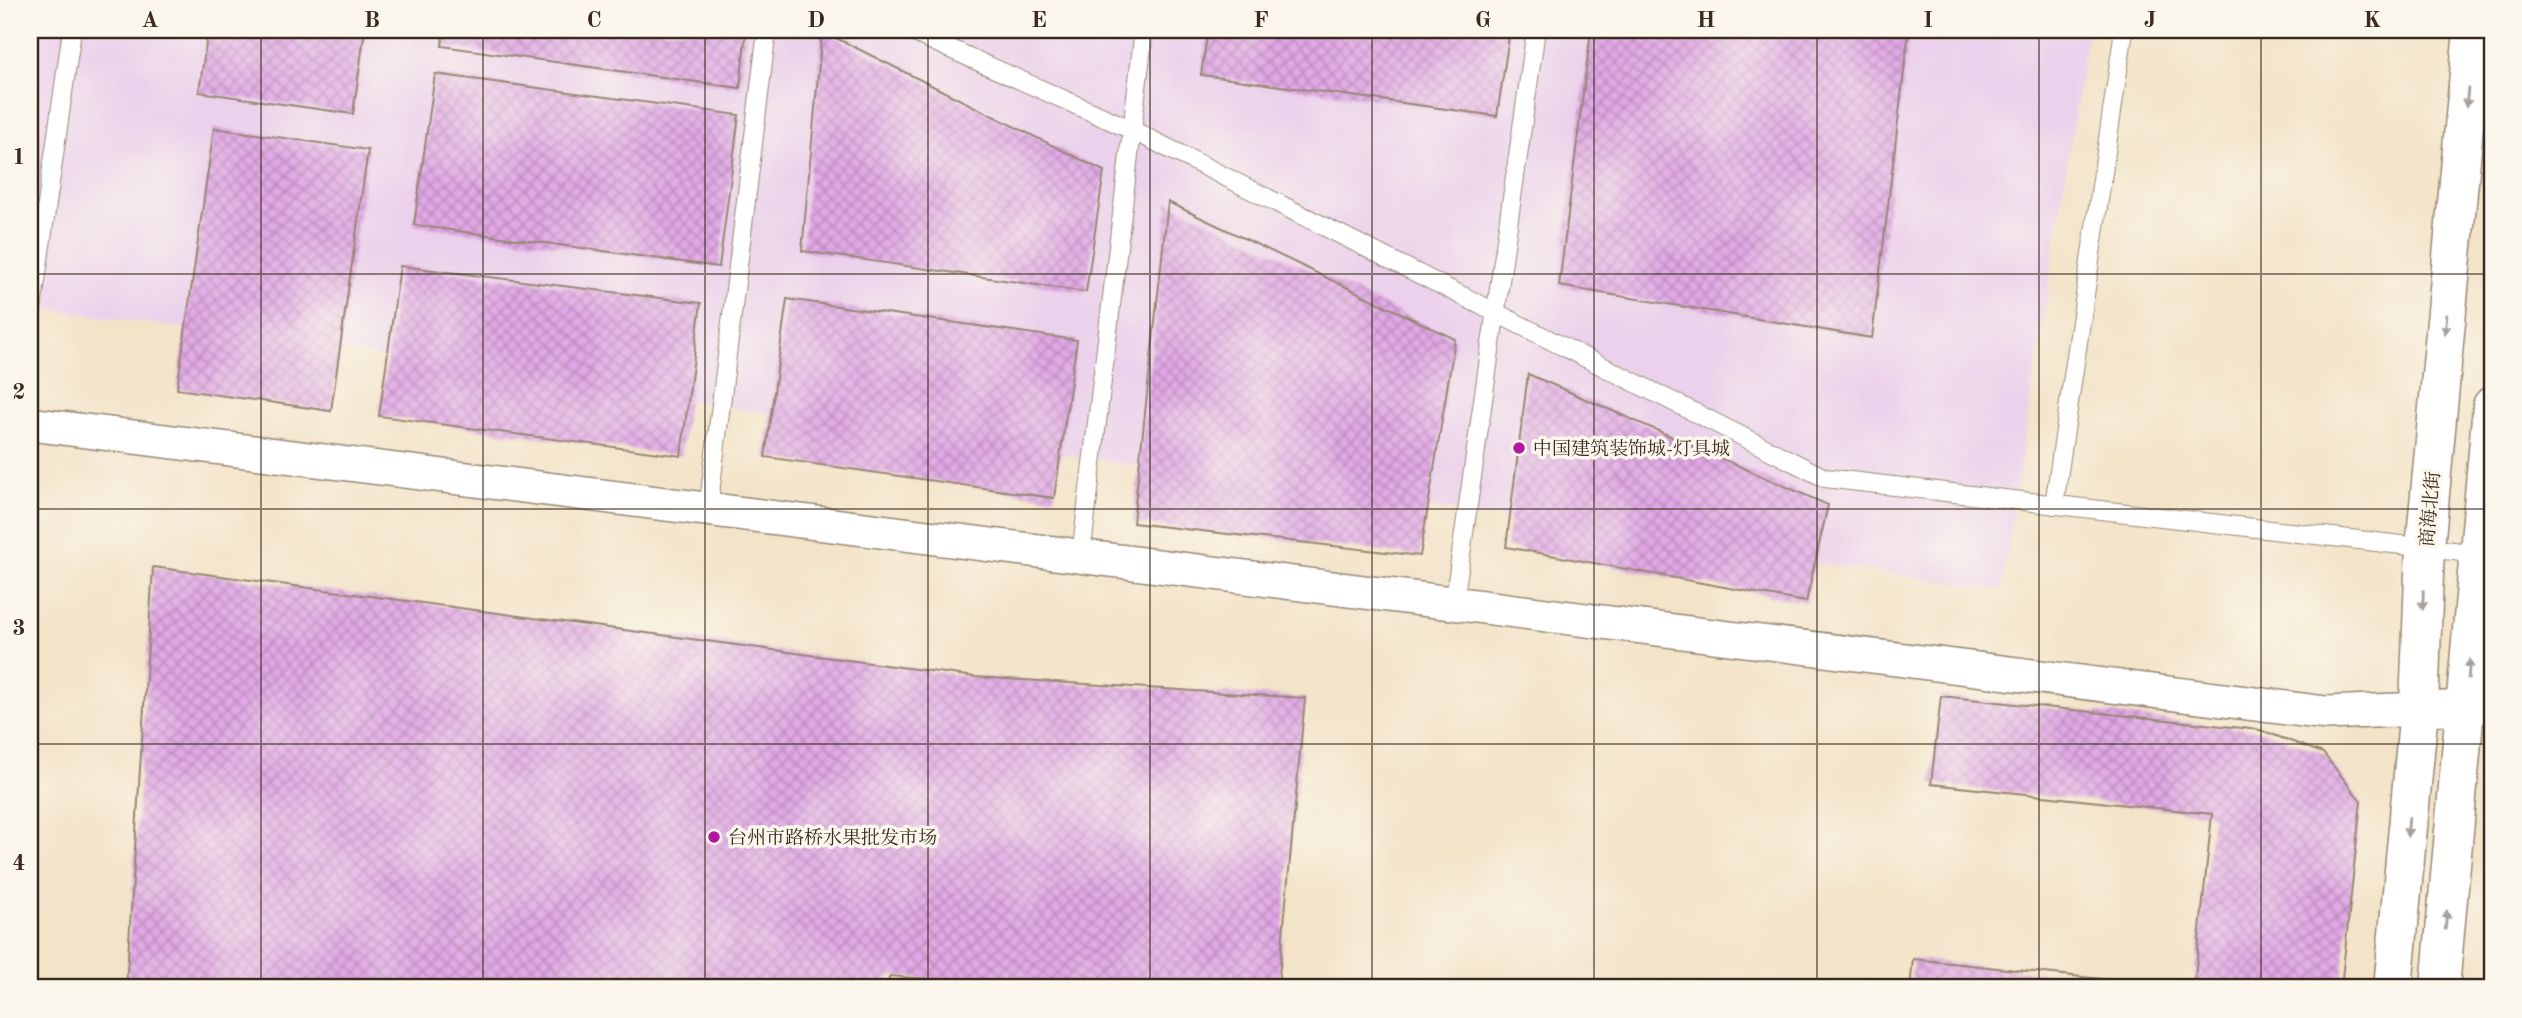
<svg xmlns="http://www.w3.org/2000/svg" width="2522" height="1018" font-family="'Old Standard TT','Noto Serif SC',serif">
  <defs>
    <pattern id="building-cross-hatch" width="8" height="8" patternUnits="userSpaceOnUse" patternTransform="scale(1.75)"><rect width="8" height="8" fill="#e2a9e6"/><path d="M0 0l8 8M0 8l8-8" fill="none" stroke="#b88aba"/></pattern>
  </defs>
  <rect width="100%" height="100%" fill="#fbf7ec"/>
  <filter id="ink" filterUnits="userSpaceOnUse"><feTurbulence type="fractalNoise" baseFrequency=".0143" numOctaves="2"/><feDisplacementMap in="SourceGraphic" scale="14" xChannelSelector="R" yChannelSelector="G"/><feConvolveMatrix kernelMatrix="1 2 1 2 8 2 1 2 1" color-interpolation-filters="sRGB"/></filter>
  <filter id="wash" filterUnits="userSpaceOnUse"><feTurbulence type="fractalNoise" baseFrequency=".00686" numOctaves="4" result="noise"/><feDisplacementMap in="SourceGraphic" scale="28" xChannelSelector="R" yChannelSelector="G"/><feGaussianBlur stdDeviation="1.57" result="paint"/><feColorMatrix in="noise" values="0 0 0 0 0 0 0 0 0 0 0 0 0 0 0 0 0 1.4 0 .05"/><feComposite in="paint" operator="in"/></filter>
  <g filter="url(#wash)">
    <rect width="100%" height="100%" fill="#f3e3c8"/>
    <path fill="#ebd1eb" d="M30,30H2088L2001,590L30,306Z"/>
    <g id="blocks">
      <path fill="url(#building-cross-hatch)" d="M208,30H365L353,114L199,92Z
        M444,30H746L740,88L442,46Z
        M1208,30H1510L1497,116L1201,75Z
        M1591,30H1909L1872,338L1559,286Z
        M822,31L1104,171L1086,292L802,251Z
        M435,74L739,115L719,267L414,225Z
        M214,128L368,150L331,411L177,389Z
        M1168,202L1455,339L1420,556L1133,523Z
        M400,266L701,303L681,456L379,416Z
        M787,299L1077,340L1054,498L765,457Z
        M1528,374L1828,505L1806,602L1506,547Z
        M153,567L975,677L1305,698L1278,988H1035L890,976L886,988H126Z
        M1941,696L2260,730L2323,753L2361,801L2341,988H2194L2212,814L1931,784Z
        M1913,959L2166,986V988H1910Z
        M2490,968L2492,988H2488Z"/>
    </g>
  </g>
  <g filter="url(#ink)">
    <use href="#blocks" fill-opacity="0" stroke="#978673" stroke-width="2"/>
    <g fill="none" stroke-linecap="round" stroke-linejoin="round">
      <defs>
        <path id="lane" d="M908,30L1132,130L1825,478L2479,554
          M30,322L72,30
          M2054,505L2124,30
          M708,510L767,30
          M1081,556L1144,30
          M1454,603L1536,30"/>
        <path id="street" d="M30,424L2326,713L2492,706"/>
        <path id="secondary" d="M2393,988L2419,709L2425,548L2473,30
          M2440,988L2492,406"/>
      </defs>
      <use href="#lane" stroke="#978673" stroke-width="20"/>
      <use href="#street" stroke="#978673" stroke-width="36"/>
      <use href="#secondary" stroke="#978673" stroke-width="41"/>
      <use href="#lane" stroke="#fff" stroke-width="18"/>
      <use href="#street" stroke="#fff" stroke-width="33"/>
      <use href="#secondary" stroke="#fff" stroke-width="38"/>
    </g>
    <defs><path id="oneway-solid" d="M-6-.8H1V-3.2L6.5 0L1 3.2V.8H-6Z" transform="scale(1.75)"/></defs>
    <g fill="#a79f9a">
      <use href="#oneway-solid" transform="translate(2467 98) rotate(95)"/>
      <use href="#oneway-solid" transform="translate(2446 324) rotate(95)"/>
      <use href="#oneway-solid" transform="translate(2423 600) rotate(92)"/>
      <use href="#oneway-solid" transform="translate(2469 669) rotate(-85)"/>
      <use href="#oneway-solid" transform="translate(2408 827) rotate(95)"/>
      <use href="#oneway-solid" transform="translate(2446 920) rotate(-85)"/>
    </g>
  </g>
  <path fill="none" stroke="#3b2a1e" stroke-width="2" stroke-opacity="0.55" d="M261,30V988M483,30V988M705,30V988M928,30V988M1150,30V988M1372,30V988M1594,30V988M1817,30V988M2039,30V988M2261,30V988M30,274H2492M30,509H2492M30,744H2492"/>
  <g fill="#b5179e" stroke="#fbf7ec" stroke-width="2.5">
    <circle cx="1519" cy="448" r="7"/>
    <circle cx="714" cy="837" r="7"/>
  </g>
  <g text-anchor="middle" stroke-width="7" stroke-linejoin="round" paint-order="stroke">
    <g font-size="19" fill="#3b2a1e" stroke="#fbf7ec" text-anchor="start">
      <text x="1533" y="455">中国建筑装饰城-灯具城</text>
      <text x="728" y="844">台州市路桥水果批发市场</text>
    </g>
    <g font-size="19" fill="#3b2a1e" stroke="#fbf7ec">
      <text transform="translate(2429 509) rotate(-85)" y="7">商海北街</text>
    </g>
  </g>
  <rect width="2522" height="1018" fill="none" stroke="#fbf7ec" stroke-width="77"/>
  <rect x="38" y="38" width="2446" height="941" fill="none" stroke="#3b2a1e" stroke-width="2.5"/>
  <g font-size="23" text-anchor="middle" font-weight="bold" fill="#3b2a1e">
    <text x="150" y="27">A</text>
    <text x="372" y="27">B</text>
    <text x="594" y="27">C</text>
    <text x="816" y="27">D</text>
    <text x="1039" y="27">E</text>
    <text x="1261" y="27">F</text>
    <text x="1483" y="27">G</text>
    <text x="1706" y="27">H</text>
    <text x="1928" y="27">I</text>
    <text x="2150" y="27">J</text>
    <text x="2372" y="27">K</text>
    <text x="19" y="164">1</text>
    <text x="19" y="399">2</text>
    <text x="19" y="635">3</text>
    <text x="19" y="870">4</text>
  </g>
</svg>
